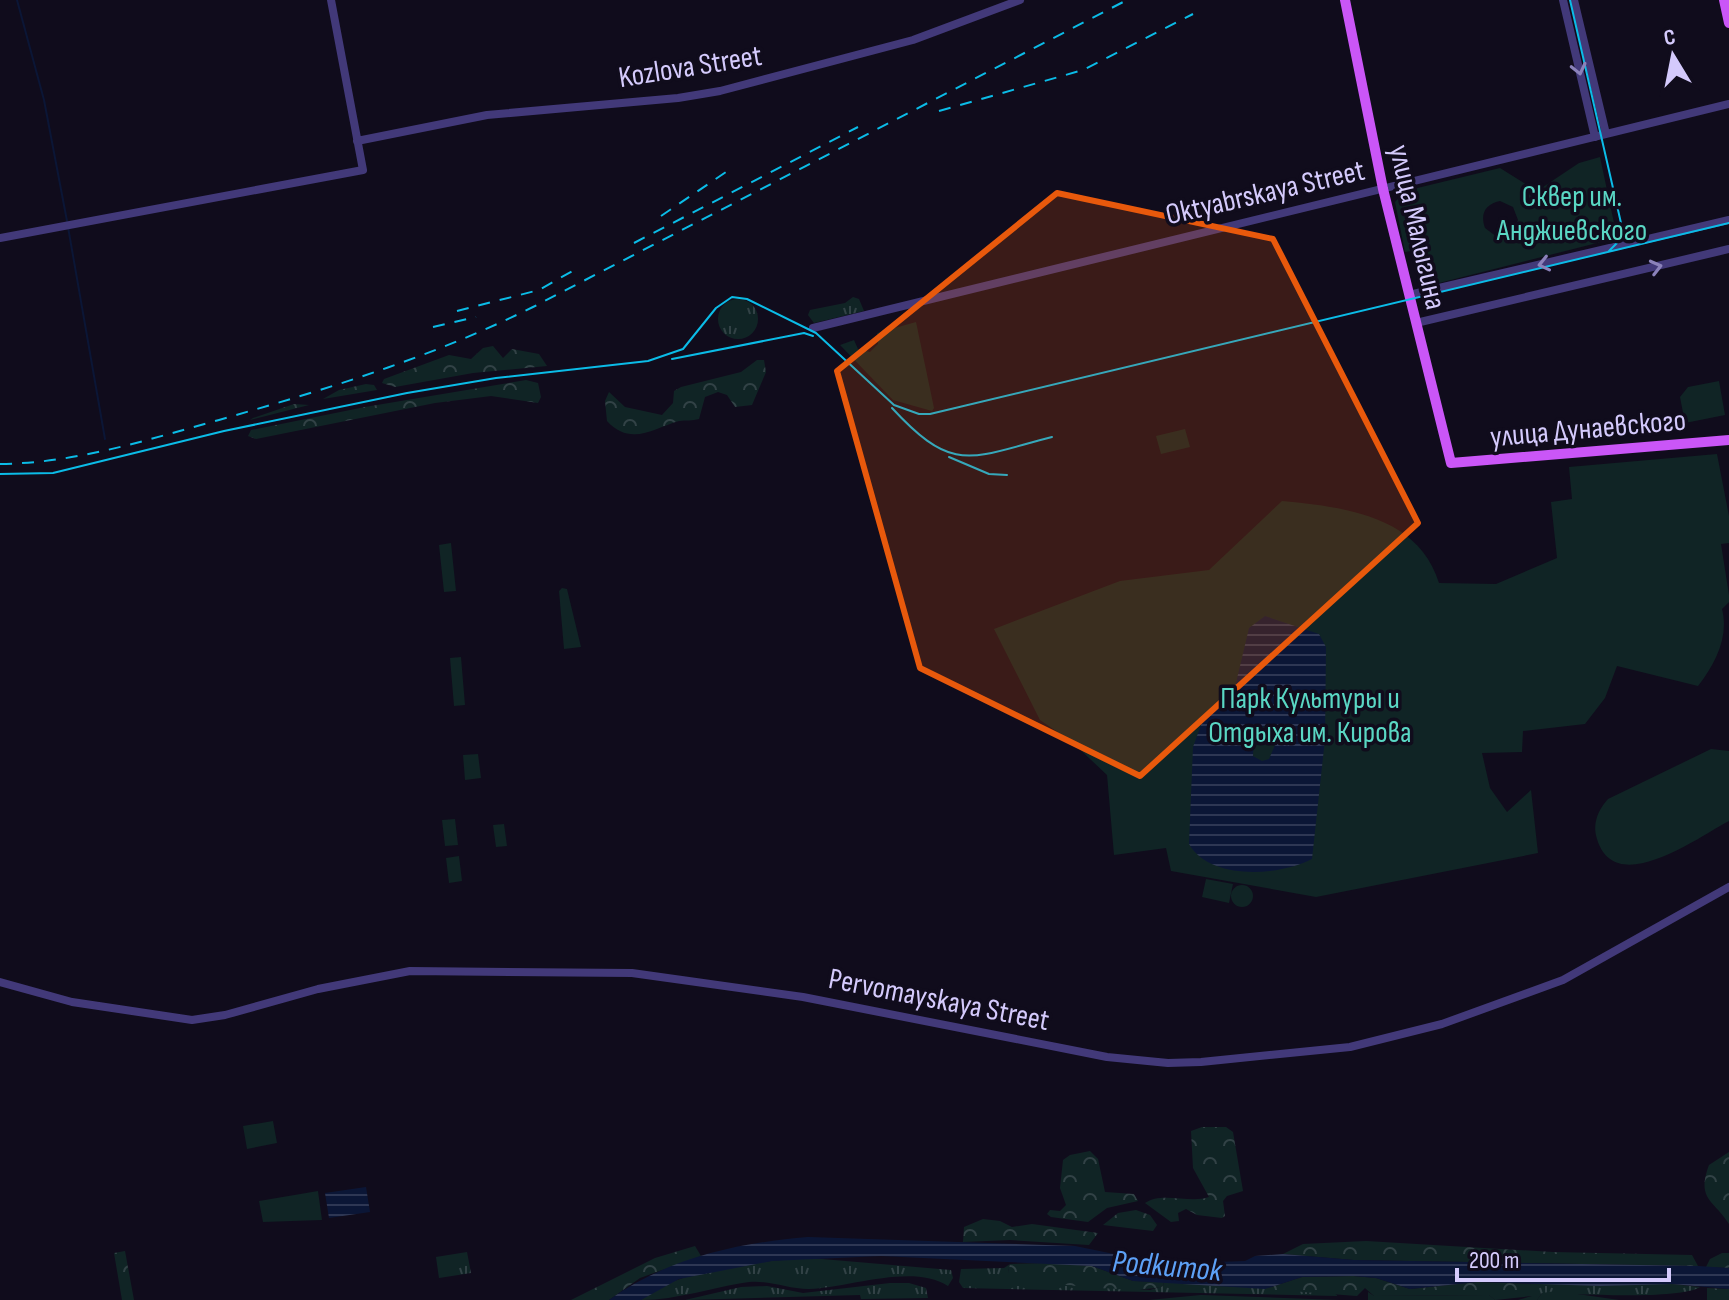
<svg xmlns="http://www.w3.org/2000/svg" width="1729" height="1300" font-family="'Sofia Sans Condensed',sans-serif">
  <defs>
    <pattern id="grass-tufts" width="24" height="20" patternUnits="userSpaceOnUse" patternTransform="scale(2)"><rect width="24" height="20" fill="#102425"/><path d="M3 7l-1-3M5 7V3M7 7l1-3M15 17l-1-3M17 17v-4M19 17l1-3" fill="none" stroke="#324246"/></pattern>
    <pattern id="forest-crowns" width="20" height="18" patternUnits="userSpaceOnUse" patternTransform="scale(2)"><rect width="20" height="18" fill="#102425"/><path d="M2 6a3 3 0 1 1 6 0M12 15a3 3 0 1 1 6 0" fill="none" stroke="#324246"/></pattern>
    <pattern id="water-rules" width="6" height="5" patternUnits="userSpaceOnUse" patternTransform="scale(2)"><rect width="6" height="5" fill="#0b1636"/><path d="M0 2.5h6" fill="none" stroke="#2e3754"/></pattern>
  </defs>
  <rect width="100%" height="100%" fill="#100c1c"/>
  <path fill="url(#grass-tufts)" d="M853,297L859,299L864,311L814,323L808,315L810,310L845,303Z
    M718 319a20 20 0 1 1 40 0a20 20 0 1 1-40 0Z
    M467,1252L471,1273L439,1278L436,1257Z
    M810,1258L951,1270L953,1278L948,1286C913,1263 848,1288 809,1289C788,1289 770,1280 749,1282C712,1287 678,1300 641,1300C685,1266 755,1262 810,1258Z
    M1010,1264L1008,1272L1039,1280L1150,1290L1163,1286L1164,1282L1331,1291L1338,1296L963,1288L959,1282L961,1269L1004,1268Z
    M890,1283H909L926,1288L928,1298L861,1299L860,1295L685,1300L741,1287L767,1286L803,1293Z
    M1530,1284H1672L1700,1287C1680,1300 1576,1294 1542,1293L1537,1300H1518L1532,1296Z
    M1368,1292L1374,1296L1489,1295L1495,1300H1368Z
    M1201,1295L1340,1300H1149Z"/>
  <path fill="url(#forest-crowns)" d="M493,346L503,358L512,349L539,354L547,366L473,373L395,387L382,383L384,379L449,355L471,359L483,348Z
    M757,360H764L766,372L752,405L735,407L727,395L718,392L705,397L699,419C692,421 686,420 679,421C654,428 631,447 607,421L605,401L609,392L625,407L662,415L673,403L674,391L681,387L741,372Z
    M526,380L538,383L541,397L538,403L491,396L435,403L256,439L248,436L251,430L365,407Z
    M366,384L374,385L377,390L323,399L339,390Z
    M294,404L309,405L250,420L253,418Z
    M1202,1127H1226L1233,1132L1243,1191L1227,1196L1223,1201L1225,1216L1222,1218L1197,1215L1186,1209L1178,1213L1179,1221L1171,1222L1145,1203C1162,1191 1190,1204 1209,1197L1193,1168L1191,1131Z
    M1090,1151L1098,1159L1105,1192L1134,1194L1138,1201L1107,1208L1088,1222L1051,1217L1047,1214L1050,1210L1060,1211L1066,1205L1060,1188L1063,1160L1070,1155Z
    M1729,1152V1224C1714,1200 1696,1200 1709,1165Z
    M1136,1210L1150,1215L1157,1225L1153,1231L1103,1225L1118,1213Z
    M983,1219L1000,1221L1012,1227L1032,1224L1098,1233L1089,1245L1010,1240L963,1242L964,1227Z
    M1366,1241L1553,1252L1692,1255L1698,1266L1354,1260L1283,1254L1303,1244Z
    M695,1246L701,1256L640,1278L609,1300H571L655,1258Z
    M125,1251L134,1300H122L114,1253Z
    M1722,1253H1729V1268L1706,1267L1710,1259Z
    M1047,1263L1092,1266L1133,1281L1164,1282L1163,1286C1145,1295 1025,1284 1008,1272L1010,1264Z
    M1353,1276L1376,1278L1410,1289L1477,1282L1530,1284L1534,1292L1532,1296L1495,1300L1489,1295L1374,1296L1365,1288L1357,1296L1265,1289L1302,1277Z
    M1707,1288L1729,1289V1300H1707Z
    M1556,1291L1619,1300H1537L1542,1293Z"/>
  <path fill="#102425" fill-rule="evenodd" d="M1600,157L1614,223L1612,234L1605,241L1431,285L1423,249L1405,252L1395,202L1405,191L1500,168L1537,191L1579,163ZM1500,201L1513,207L1518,220L1511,233L1497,237L1485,228C1480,214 1485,204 1500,201Z
    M916,322L934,408L932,411L893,400L840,345L854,340L858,349L870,352L878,344L877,333Z
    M1719,381L1725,415L1685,423L1680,397L1688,387Z
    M1185,429L1190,447L1161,454L1156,436Z
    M1717,454L1729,516V543L1721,544L1729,595V602L1722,609C1729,636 1716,663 1698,686L1617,666L1605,698L1585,724L1523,731L1522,752L1482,753L1490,788L1507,812L1531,790L1538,853L1316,897L1171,871L1166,848L1114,855L1107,775L1072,742L1040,720L994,629L1120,581L1209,570L1282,501C1343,507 1418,515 1439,583L1496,584L1557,558L1551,502L1572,499L1569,467Z
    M451,543L456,591L444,592L439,545Z
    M562,588L567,589L581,647L564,649L559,591Z
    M461,657L465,705L454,706L450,658Z
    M1711,749L1729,751V821C1698,837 1615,899 1597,839C1592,824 1598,810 1608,799Z
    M478,754L481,778L465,780L463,755Z
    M455,819L458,845L445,846L442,820Z
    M504,824L507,846L496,847L493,825Z
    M459,856L462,881L449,883L446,858Z
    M1206,879L1233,884L1229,903L1202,897Z
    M1231 896a11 11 0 1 1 22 0a11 11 0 1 1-22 0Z
    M273,1121L277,1143L247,1149L243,1126Z
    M318,1191L322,1220L263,1222L259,1201Z"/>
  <path fill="url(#water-rules)" fill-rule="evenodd" d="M1265,616L1319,634L1326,647L1325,739L1312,859C1280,876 1210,881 1189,844L1193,747L1205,714L1235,687L1249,628ZM1264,726H1273L1278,738L1269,759L1262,761L1253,756L1254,736Z
    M366,1187L370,1212L329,1218L325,1193Z
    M808,1237L1075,1246L1148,1261L1190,1263L1245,1261L1255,1256L1283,1254L1354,1260L1698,1266L1729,1268V1289L1672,1284L1600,1286L1477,1282L1410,1289L1376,1278L1353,1276L1302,1277L1265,1289L1133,1281L1092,1266L881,1256L772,1261L679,1279L641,1300H609C667,1258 738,1243 808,1237Z"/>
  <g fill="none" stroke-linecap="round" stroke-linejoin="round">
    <path stroke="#0b1636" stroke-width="2" d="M17,0L44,100L67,221
      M68,227L105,439"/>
    <path stroke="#423979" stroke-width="8" d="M1563,0L1595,137
      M1574,0L1606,134
      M357,141L487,115L678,98L720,91L913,40L1020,0
      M0,238L363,170L331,0
      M1409,295L1729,220
      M1416,323L1729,249
      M813,328L1729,104
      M0,982L72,1002L192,1020L225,1015L318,989L410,971L632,973L803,997L1107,1057L1168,1063L1201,1062L1350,1047L1442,1024L1563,980L1729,887"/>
    <path stroke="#ca56f7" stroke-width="10" d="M1345,0L1383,189L1451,463L1729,440
      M1724,0L1729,23"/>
    <path stroke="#0bbce7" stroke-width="2" d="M1570,0L1621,223L1617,243L1608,252
      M672,359L804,333L813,336
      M892,408C954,475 970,458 1052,437
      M949,457L989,474L1007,475
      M0,474L53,473L224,431L407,393L496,378L648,361L683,349L716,308L732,297L747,299L816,333L894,405L919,414H930L1729,223"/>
    <path stroke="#0bbce7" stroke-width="2" stroke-dasharray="12 10" stroke-linecap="butt" d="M939,111L1083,70L1193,14
      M661,216L729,170
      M634,243L858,127
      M457,311L539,290L576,269
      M433,327L476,317
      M0,464C77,463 146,440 219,420C330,388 430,358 533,307L1127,0"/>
  </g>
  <defs><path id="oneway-chevron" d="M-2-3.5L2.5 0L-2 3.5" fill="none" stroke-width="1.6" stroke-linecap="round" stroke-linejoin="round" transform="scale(2)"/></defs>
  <g stroke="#8b82ba">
    <use href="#oneway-chevron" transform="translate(1579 69) rotate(77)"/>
    <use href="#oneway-chevron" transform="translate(1544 264) rotate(167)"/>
    <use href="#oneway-chevron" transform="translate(1656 267) rotate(-14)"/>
  </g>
  <path fill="#e8590c" fill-opacity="0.2" stroke="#e8590c" stroke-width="6" stroke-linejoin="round" d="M1057,193L1273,239L1418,523L1140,776L920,668L837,371Z"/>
  <g text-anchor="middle" stroke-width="7" stroke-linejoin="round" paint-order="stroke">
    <g font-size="30" fill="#d4cafc" stroke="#100c1c">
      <text transform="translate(690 66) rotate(-9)" y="10">Kozlova Street</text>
      <text transform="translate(1265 192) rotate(-13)" y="10">Oktyabrskaya Street</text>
      <text transform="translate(1418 227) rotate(77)" y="10">улица Малыгина</text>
      <text transform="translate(1588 428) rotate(-5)" y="10">улица Дунаевского</text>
      <text transform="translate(939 999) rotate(11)" y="10">Pervomayskaya Street</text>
    </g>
    <g font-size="30" fill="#5ad7c4" stroke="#100c1c">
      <text x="1572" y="206">Сквер им.<tspan x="1572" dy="34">Анджиевского</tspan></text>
      <text x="1310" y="708">Парк Культуры и<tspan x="1310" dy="34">Отдыха им. Кирова</tspan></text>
    </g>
    <g font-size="32" font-style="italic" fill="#5da1f7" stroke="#100c1c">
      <text transform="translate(1167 1265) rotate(5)" y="11">Podkumok</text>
    </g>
  </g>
  <g transform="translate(1673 56) rotate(350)" stroke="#100c1c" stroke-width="6" paint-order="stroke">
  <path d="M0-6L14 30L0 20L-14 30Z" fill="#d4cafc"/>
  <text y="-12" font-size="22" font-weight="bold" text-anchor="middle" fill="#d4cafc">С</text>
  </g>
  <path d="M1457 1268v12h212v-12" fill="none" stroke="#d4cafc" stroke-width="4"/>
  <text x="1469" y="1268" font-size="24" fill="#d4cafc" stroke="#100c1c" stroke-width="6" paint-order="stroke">200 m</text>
</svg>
